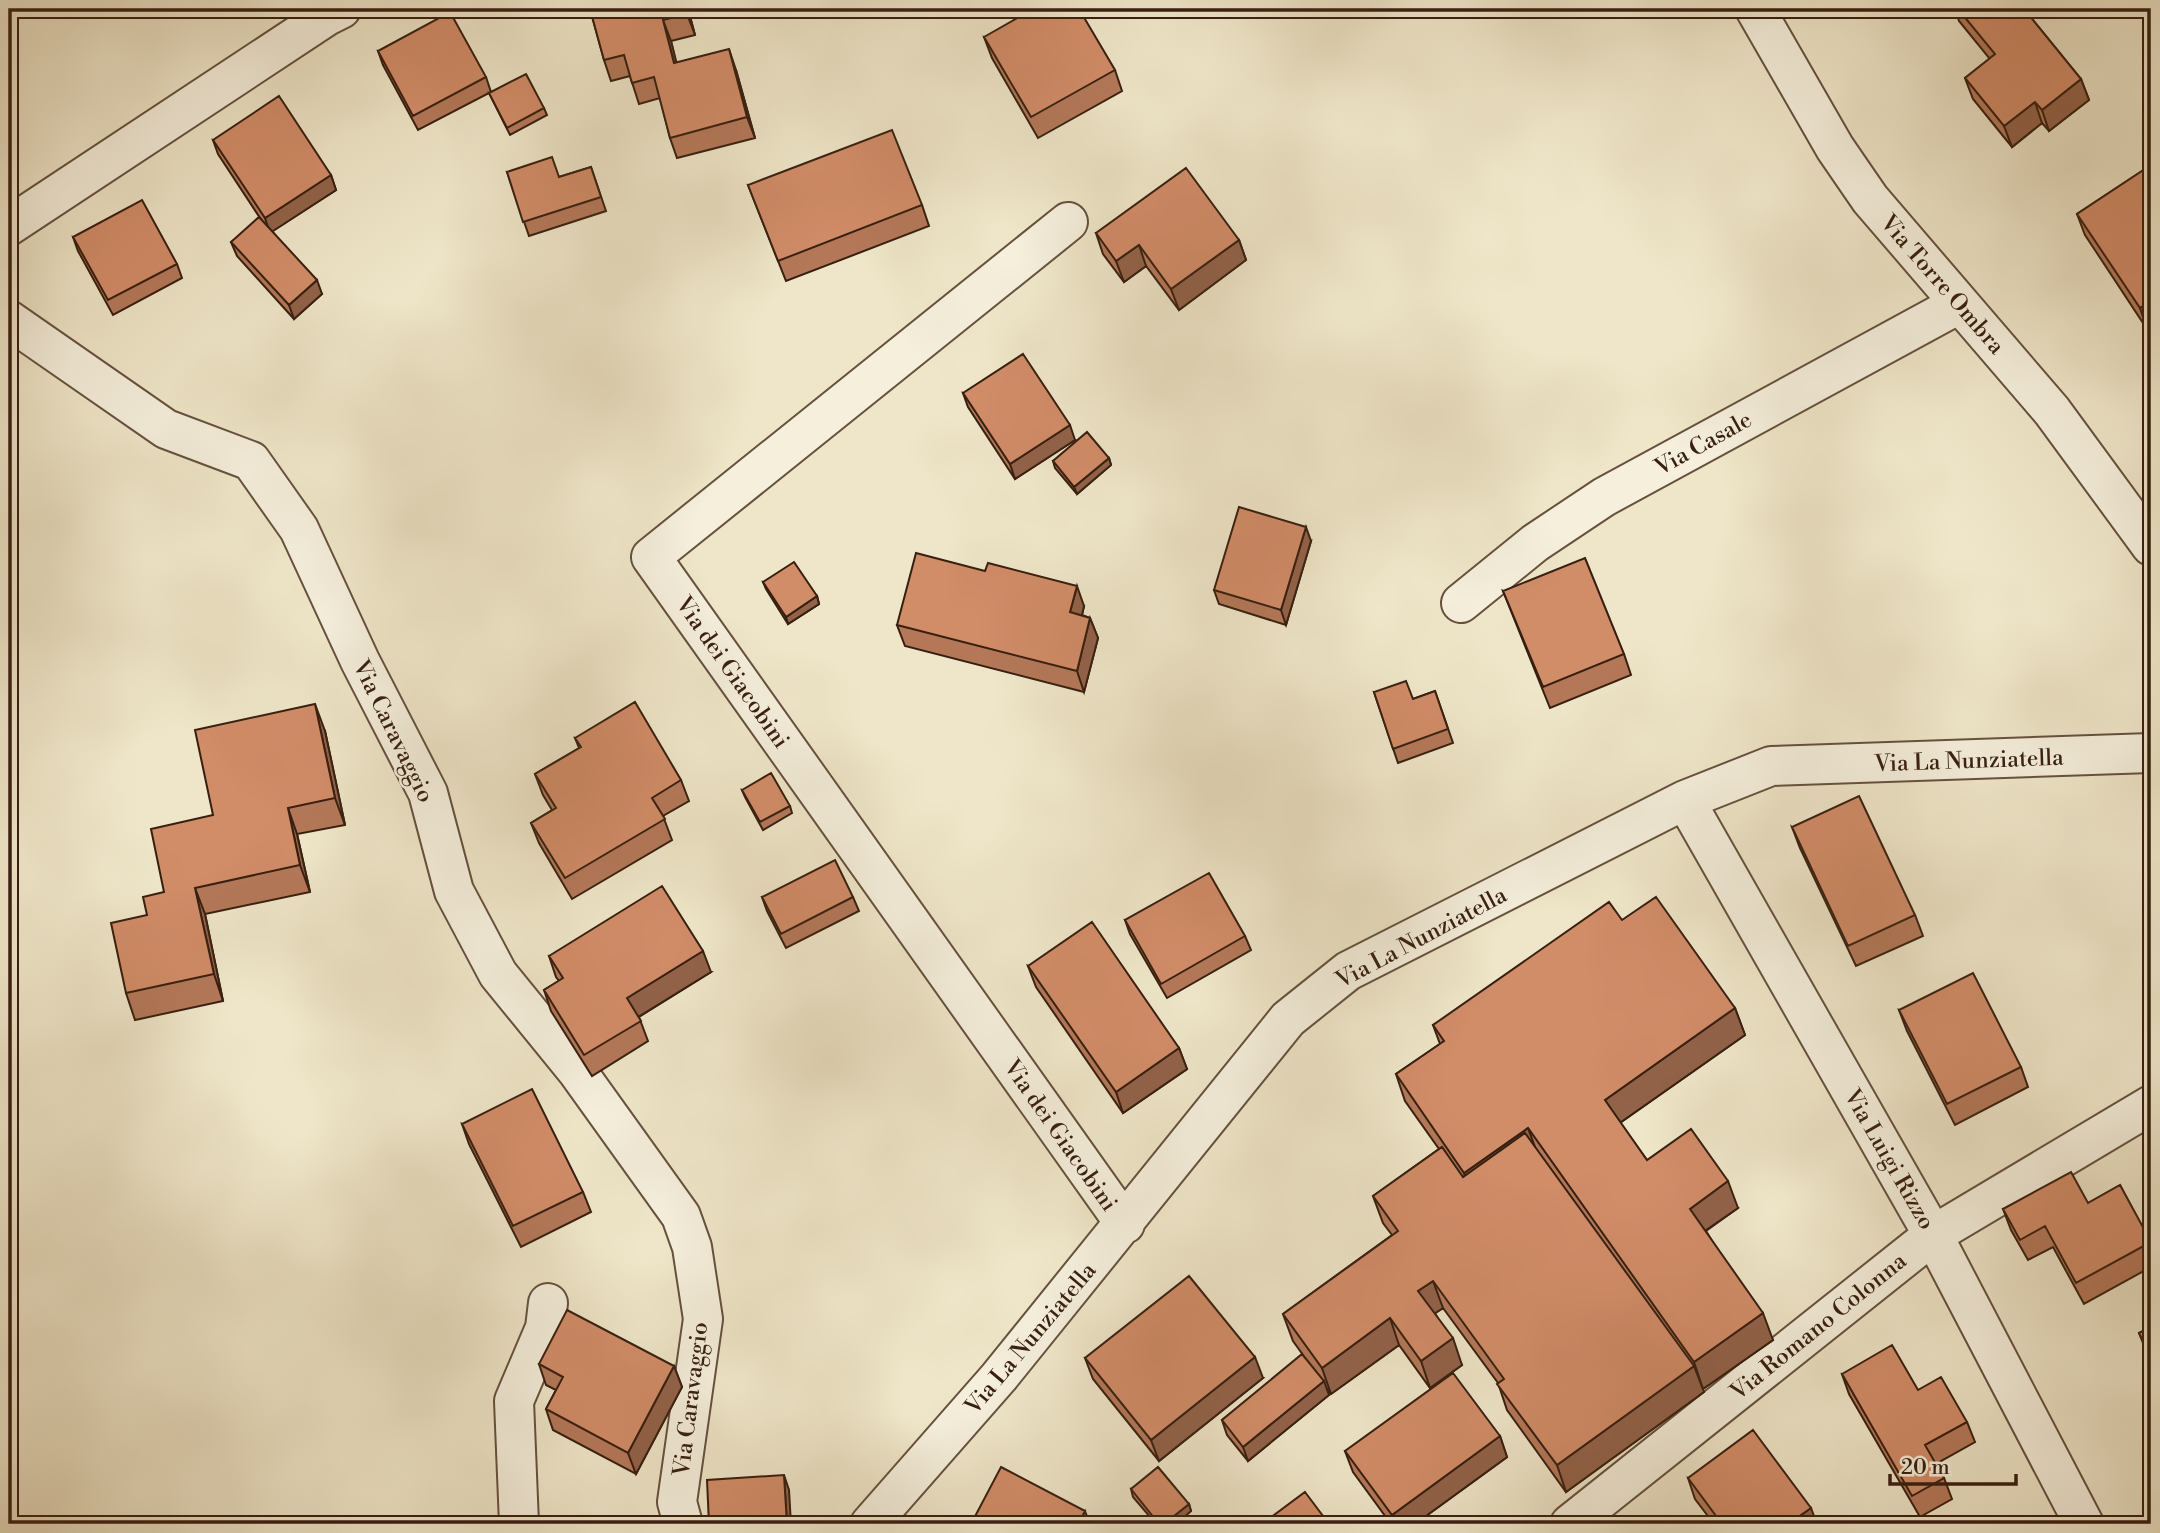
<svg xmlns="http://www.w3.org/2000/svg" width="2160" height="1533" font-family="'Libre Bodoni',serif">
  <rect width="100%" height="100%" fill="#efe6c9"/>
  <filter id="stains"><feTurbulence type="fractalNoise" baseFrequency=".00286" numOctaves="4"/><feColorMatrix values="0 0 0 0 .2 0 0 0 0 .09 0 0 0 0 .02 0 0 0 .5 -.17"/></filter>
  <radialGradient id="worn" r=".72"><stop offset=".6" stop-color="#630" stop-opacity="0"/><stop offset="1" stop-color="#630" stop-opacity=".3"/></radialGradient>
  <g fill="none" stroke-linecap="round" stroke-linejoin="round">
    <defs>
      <path id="minor" d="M1755,9L1835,148L1870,199L2052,411L2151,546
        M1068,222L651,557L1125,1224
        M9,226L327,16L341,9
        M9,320L166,429L251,461L299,529L360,661L428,793L454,891L498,974L577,1071L681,1216L692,1247L703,1319L677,1502L683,1524
        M1461,603L1535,543L1604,497L1959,304
        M1685,800L1933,1235L2084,1524
        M519,1524L514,1401L545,1328L548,1303
        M870,1524L999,1377L1288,1019L1348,971L1685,800L1771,766L2151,753
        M1570,1524L1933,1235L2151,1105"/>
    </defs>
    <use href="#minor" stroke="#65513e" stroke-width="42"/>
    <use href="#minor" stroke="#f5efdc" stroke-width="38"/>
  </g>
  <path fill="#b47859" stroke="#371f10" stroke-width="2" d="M590,9H688L695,35L671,41L676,63L736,70L755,138L677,158L670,138L660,98L639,104L630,76L611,81L604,60Z
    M832,9H850L836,17Z
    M1955,9H2024L2081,79L2089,100L2049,131L2042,123L2012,147L1973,99L1965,78L1990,59L1959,21Z
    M984,37L1115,70L1122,91L1038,138L992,58Z
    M378,51L486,77L491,92L418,130L383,65Z
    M489,93L544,108L547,115L510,135Z
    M213,140L331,175L336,190L272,231L322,294L294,319L237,256L231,242L262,221L218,154Z
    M2151,165V326L2147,329L2085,235L2077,214Z
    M591,167L606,211L529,236L507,172L559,177Z
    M748,185L922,205L929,226L786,281Z
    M1096,233L1239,240L1246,260L1179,310L1146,266L1124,282L1103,254Z
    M73,237L177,264L182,278L113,315L78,251Z
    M963,393L1075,440L1015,479L968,407Z
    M1109,458L1111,465L1077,494L1055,468L1053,461Z
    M1311,541L1286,625L1219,604L1214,590Z
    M763,582L817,596L819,604L788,624L766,589Z
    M1503,591L1624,654L1631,675L1550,708Z
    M1084,606L1082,615L1090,618L1098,638L1084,692L905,646L897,625Z
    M1435,691L1453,743L1398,763L1374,692L1413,699Z
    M325,731L345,825L297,834L310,892L205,914L223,1001L135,1020L126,993L147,915L164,892L213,815Z
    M575,738L681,780L689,801L663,816L672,840L572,899L539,843L531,823L552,810L543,795L535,774L579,748Z
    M742,790L790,806L792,813L763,830L745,797Z
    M1792,827L1915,915L1923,936L1856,966L1800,848Z
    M762,897H853L859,911L786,948L767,911Z
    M1125,920L1245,936L1251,950L1167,998L1130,934Z
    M1622,920L1735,1008L1745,1035L1620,1123L1647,1160L1738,1208L1706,1231L1773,1340L1703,1389L1702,1387L1704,1392L1566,1492L1507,1410L1498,1383L1443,1308L1435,1313L1462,1365L1430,1388L1399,1345L1331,1394L1326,1388L1329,1395L1248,1461L1227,1435L1222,1420L1303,1355L1293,1341L1283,1314L1392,1235L1383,1223L1373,1196L1439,1149L1405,1101L1396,1074L1440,1044L1433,1025Z
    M549,956L711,972L639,1017L648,1041L592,1076L551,1011L544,990L559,981L556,977Z
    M1028,966L1179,1048L1187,1069L1123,1113L1036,987Z
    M1899,1010L2021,1067L2028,1087L1955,1125L1907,1031Z
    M462,1124L583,1192L591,1212L521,1247L469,1144Z
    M2120,1185L2151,1243V1267L2084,1304L2053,1247L2028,1260L2011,1230L2003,1209L2088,1203Z
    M2151,1327V1363L2139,1333Z
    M1085,1358L1263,1378L1159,1461L1093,1379Z
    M539,1364L674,1366L682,1387L636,1474L553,1430L546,1409L556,1390L546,1385Z
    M1842,1374L1918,1390L1967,1422L1975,1442L1936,1464L1944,1478L1952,1499L1920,1517L1849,1394Z
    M1500,1436L1507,1457L1415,1524H1391L1353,1472L1345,1451Z
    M1688,1478L1817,1524H1714L1695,1499Z
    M1131,1489L1189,1504L1191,1511L1176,1524H1156L1133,1497Z"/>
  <path fill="#926249" stroke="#371f10" stroke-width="2" d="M686,9H688L695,35L687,14Z
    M663,20L671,41L682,84L674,63Z
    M729,49L736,70L755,138L747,117Z
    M2081,79L2089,100L2049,131L2042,110Z
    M2035,102L2042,123L2012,147L2004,126Z
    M331,175L336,190L270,233L265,218Z
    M1239,240L1246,260L1179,310L1171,289Z
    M1139,245L1146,266L1124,282L1116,261Z
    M317,280L322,294L294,319L289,305Z
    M2151,300V326L2147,329L2140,308Z
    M1070,425L1075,440L1015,479L1010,464Z
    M1109,458L1111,465L1077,494L1074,487Z
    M1306,527L1311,541L1286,625L1281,610Z
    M1077,586L1084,606L1078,633L1070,612Z
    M817,596L819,604L788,624L786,617Z
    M1090,618L1098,638L1084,692L1077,671Z
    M315,704L325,731L345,825L335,798Z
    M288,808L297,834L310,892L300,865Z
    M195,888L205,914L223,1001L214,974Z
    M703,951L711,972L635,1019L627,998Z
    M1735,1008L1745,1035L1614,1127L1605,1100Z
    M1179,1048L1187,1069L1123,1113L1116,1092Z
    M1528,1128L1538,1155L1474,1200L1464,1173Z
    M1728,1181L1738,1208L1699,1235L1690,1209Z
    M1433,1281L1443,1308L1428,1318L1418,1291Z
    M1763,1313L1773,1340L1703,1389L1694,1362Z
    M1390,1318L1399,1345L1331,1394L1322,1368Z
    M1453,1338L1462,1365L1430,1388L1421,1361Z
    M1255,1357L1263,1378L1159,1461L1151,1440Z
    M674,1366L682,1387L636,1474L628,1453Z
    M1694,1366L1704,1392L1566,1492L1557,1465Z
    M1324,1381L1329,1395L1248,1461L1243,1447Z
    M1500,1436L1507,1457L1415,1524H1395L1392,1515Z
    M784,1475L789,1490L791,1524H787Z
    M1189,1504L1191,1511L1176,1524H1164Z
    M1811,1508L1817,1524H1788Z
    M1085,1511L1090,1524H1078Z"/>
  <path fill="#d18c68" stroke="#371f10" stroke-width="2" d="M590,9H686L687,14L663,20L674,63L729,49L747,117L670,138L654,77L632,83L624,55L604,60Z
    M1033,9H1079L1115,70L1031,117L984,37Z
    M1958,9H2024L2081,79L2042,110L2035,102L2004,126L1965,78L1995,54Z
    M450,12L486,77L413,116L378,51Z
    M526,74L544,108L507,128L489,93Z
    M279,96L331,175L265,218L213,140Z
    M892,130L922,205L778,261L748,185Z
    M552,157L559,177L591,167L601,197L523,222L507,172Z
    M2151,165V300L2140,308L2077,214Z
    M1186,168L1239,240L1171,289L1139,245L1116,261L1096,233Z
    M142,200L177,264L108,300L73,237Z
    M259,217L317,280L289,305L231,242Z
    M1023,354L1070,425L1010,464L963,393Z
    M1087,432L1109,458L1074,487L1053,461Z
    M1239,507L1306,527L1281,610L1214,590Z
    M916,553L985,571L988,563L1077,586L1070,612L1090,618L1077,671L897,625Z
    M1585,558L1624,654L1543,687L1503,591Z
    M794,562L817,596L786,617L763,582Z
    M1406,681L1413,699L1435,691L1448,729L1393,749L1374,692Z
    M635,702L681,780L652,798L665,819L565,878L531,823L556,808L535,774L581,747L575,738Z
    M315,704L335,798L288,808L300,865L195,888L214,974L126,993L111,923L147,915L143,897L164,892L151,829L213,815L195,730Z
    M771,773L790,806L760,822L742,790Z
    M1859,796L1915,915L1848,946L1792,827Z
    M835,860L853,897L781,934L762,897Z
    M1209,873L1245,936L1161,984L1125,920Z
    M662,886L703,951L627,998L641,1021L584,1055L544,990L563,978L549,956Z
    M1656,897L1735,1008L1605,1100L1647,1160L1691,1129L1728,1181L1690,1209L1763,1313L1694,1362L1528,1128L1464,1173L1396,1074L1444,1041L1433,1025L1609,902L1622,920Z
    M1092,922L1179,1048L1116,1092L1028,966Z
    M1973,973L2021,1067L1947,1104L1899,1010Z
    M532,1089L583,1192L513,1226L462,1124Z
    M1525,1133L1694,1366L1557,1465L1497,1384L1504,1379L1433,1281L1418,1291L1453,1338L1421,1361L1390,1318L1322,1368L1283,1314L1398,1231L1373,1196L1442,1147L1463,1177Z
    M2071,1172L2088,1203L2120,1185L2151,1242L2076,1283L2045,1226L2020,1240L2003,1209Z
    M1189,1276L1255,1357L1151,1440L1085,1358Z
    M567,1310L674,1366L628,1453L546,1409L563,1377L539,1364Z
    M2151,1327V1357L2139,1333Z
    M1892,1345L1918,1390L1941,1377L1967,1422L1925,1445L1944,1478L1912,1496L1842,1374Z
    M1302,1354L1324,1381L1243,1447L1222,1420Z
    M1453,1373L1500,1436L1392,1515L1345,1451Z
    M1753,1430L1811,1508L1788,1524H1722L1688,1478Z
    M1001,1467L1085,1511L1078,1524H971Z
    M1158,1467L1189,1504L1164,1524H1159L1131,1489Z
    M784,1475L787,1524H709L707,1480Z
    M1305,1492L1329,1524H1262Z
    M2020,1520L2022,1524H2012Z"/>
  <g text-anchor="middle" stroke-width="5" stroke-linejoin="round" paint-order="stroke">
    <g font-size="23" fill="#371f10" stroke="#f5efdc">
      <text transform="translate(1943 284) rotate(49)" y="8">Via Torre Ombra</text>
      <text transform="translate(1703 443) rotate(-29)" y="8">Via Casale</text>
      <text transform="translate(733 672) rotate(55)" y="8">Via dei Giacobini</text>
      <text transform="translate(394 731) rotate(64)" y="8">Via Caravaggio</text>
      <text transform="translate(1969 760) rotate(-2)" y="8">Via La Nunziatella</text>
      <text transform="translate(1421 937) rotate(-28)" y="8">Via La Nunziatella</text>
      <text transform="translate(1061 1135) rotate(55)" y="8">Via dei Giacobini</text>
      <text transform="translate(1890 1159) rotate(60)" y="8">Via Luigi Rizzo</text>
      <text transform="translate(1818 1326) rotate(-39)" y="8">Via Romano Colonna</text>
      <text transform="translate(1030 1338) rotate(-50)" y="8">Via La Nunziatella</text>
      <text transform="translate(690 1399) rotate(-83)" y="8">Via Caravaggio</text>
    </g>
  </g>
  <rect width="2160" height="1533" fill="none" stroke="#efe6c9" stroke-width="35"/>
  <rect x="10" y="10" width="2139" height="1512" fill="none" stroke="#371f10" stroke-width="3.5"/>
  <rect x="18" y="18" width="2125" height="1498" fill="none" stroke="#371f10" stroke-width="2"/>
  <path d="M1890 1474v10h126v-10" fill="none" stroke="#371f10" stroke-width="3.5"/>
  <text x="1901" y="1474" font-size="21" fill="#371f10" stroke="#f5efdc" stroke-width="5" paint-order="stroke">20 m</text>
  <rect width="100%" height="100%" filter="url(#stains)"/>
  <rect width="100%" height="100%" fill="url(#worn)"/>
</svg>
